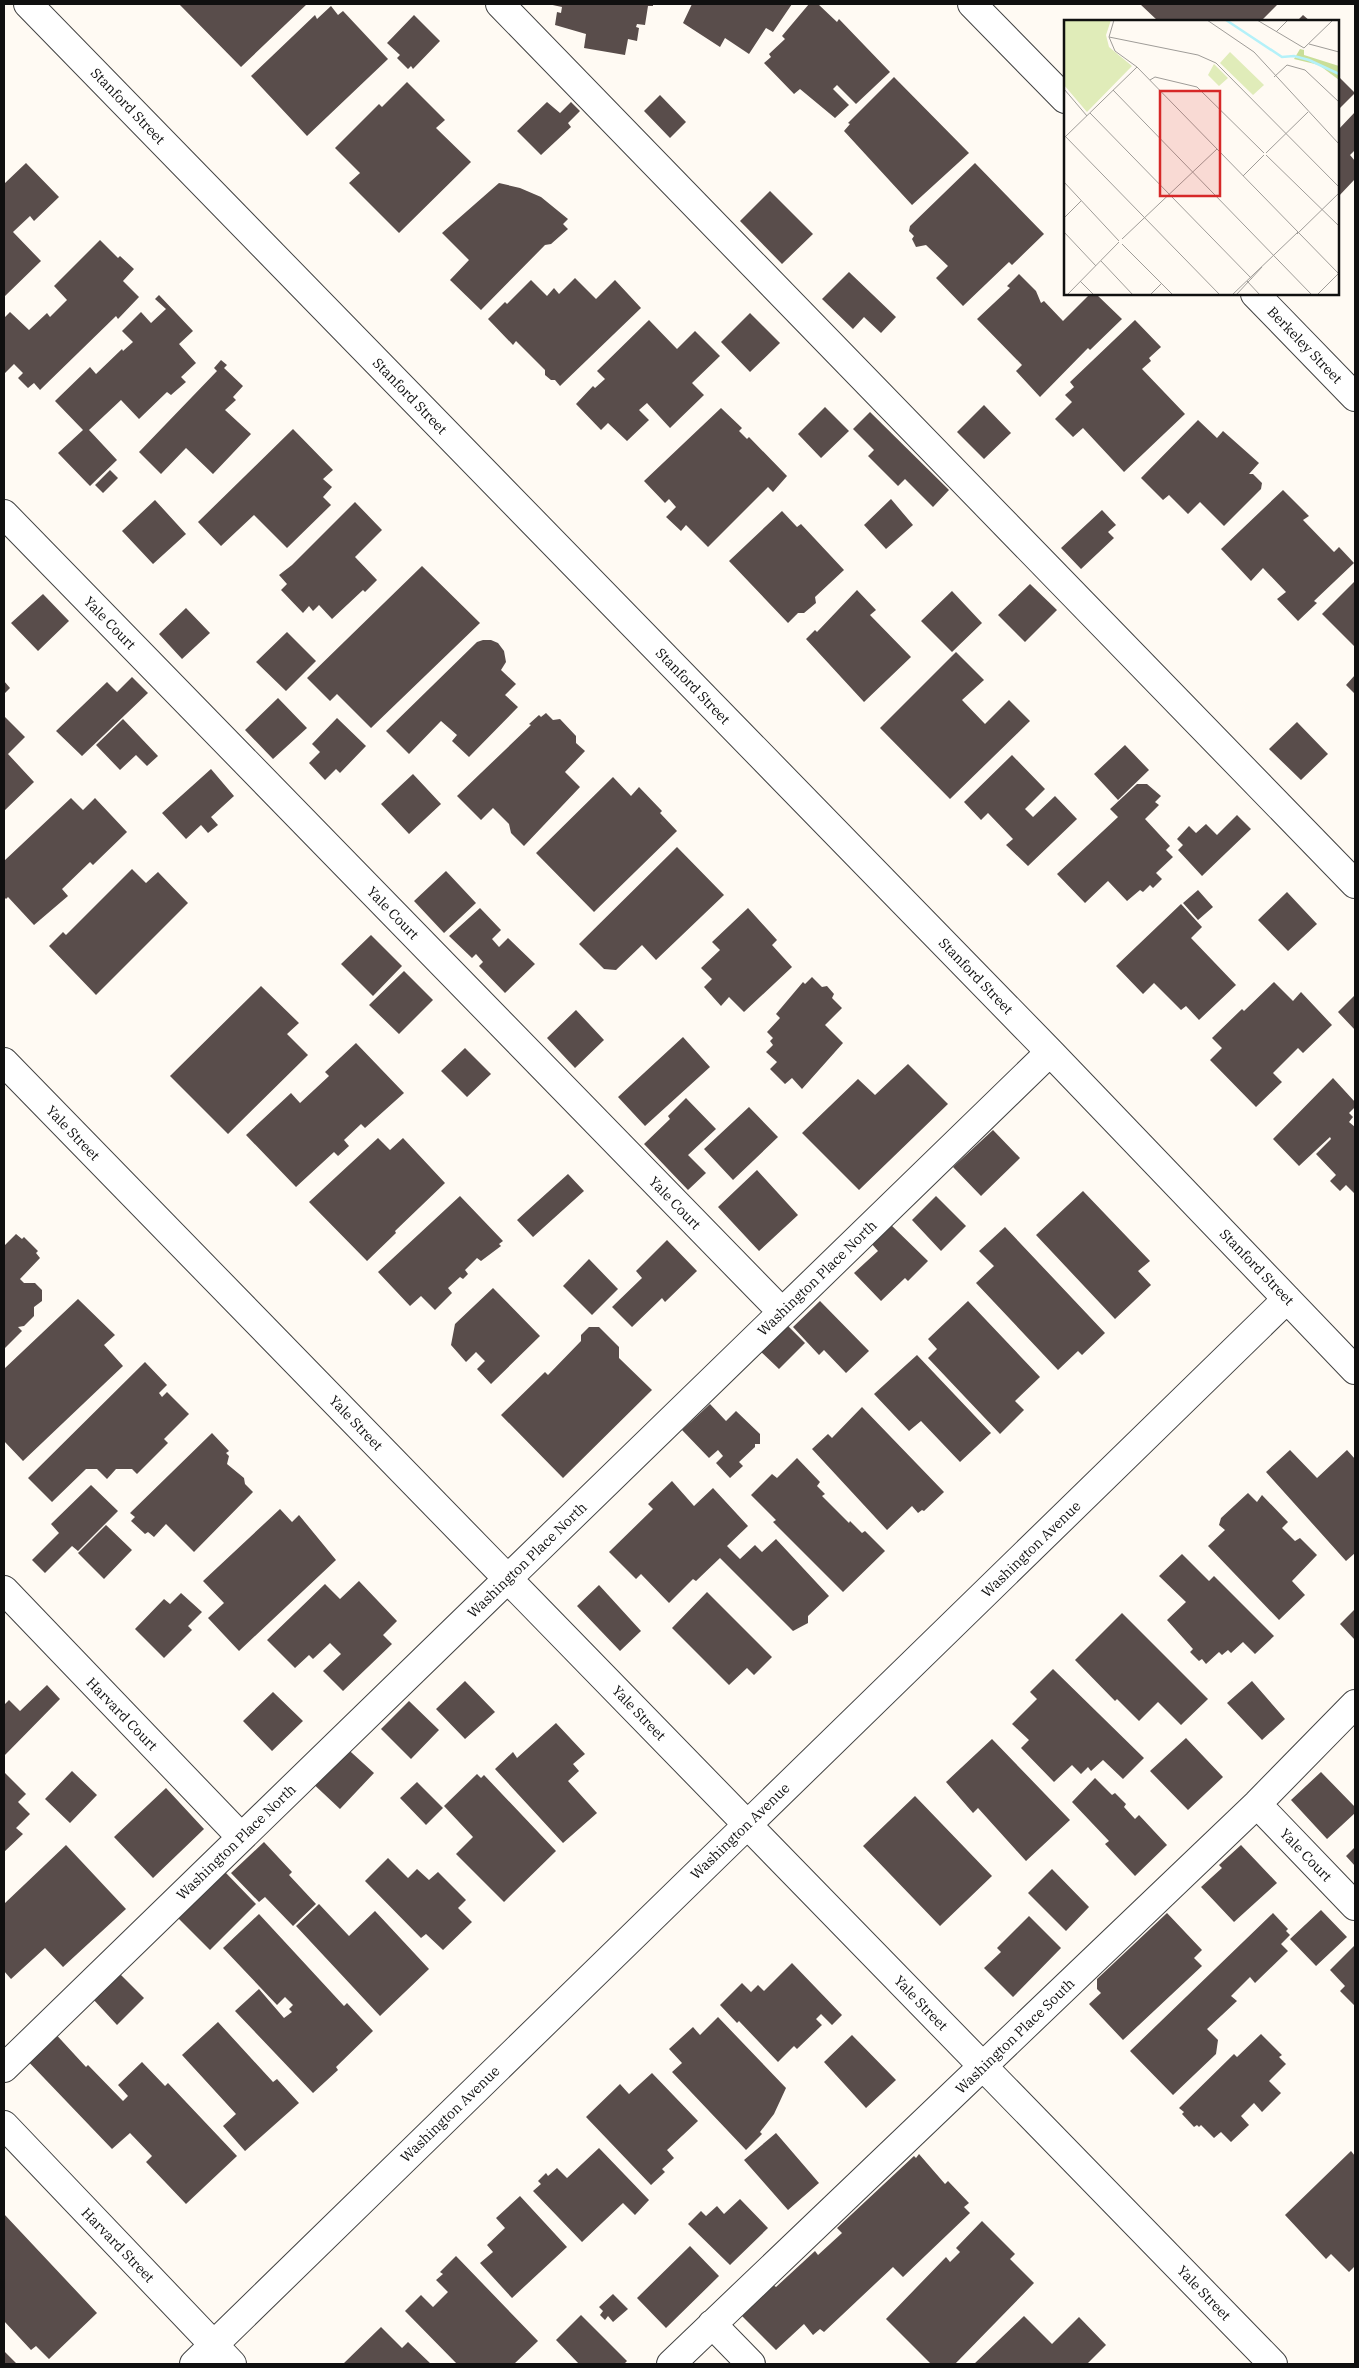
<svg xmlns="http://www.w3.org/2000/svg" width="1359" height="2368" font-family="'IBM Plex Serif',serif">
  <rect width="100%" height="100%" fill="#fffaf3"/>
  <path fill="#594d4b" d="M179,4H307L241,67Z
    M548,4H653V6H648L645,25L637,24L636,27L639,28L637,41L628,39L625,55L584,48L586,34L555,25L557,12L561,13L562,7Z
    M692,4H792L773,32L766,28L749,54L725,38L720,47L683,23Z
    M809,4H818L837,22L839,19L890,72L856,104L837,85L833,89L849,105L835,118L800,89L794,94L764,63L771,57L769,54L785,39L782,36Z
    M1140,4H1278L1261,21H1158Z
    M331,6L338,15L343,11L388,59L307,136L251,76L315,15L317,19Z
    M414,15L440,41L413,69L411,66L408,69L397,58L400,55L387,43Z
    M1303,15L1310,21H1297Z
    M1338,76L1355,93L1338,110Z
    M894,77L969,153L912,205L844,131L850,124L848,123Z
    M407,82L445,120L436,128L471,162L399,233L349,183L360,173L335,148L379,104L382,107Z
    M660,95L686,122L670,138L644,111Z
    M547,102L560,113L571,102L580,111L568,123L571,127L541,155L517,131Z
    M1355,112V150L1350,155L1355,161V179L1338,197V130Z
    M26,163L59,197L34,221L30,216L13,232L41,261L4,297V184Z
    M975,163L1044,234L1012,265L1009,262L963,306L936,278L948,266L926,245L916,247L912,239L914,236L909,231L910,226Z
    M499,183L520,188L541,197L568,219L563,224L568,229L551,244L545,245L481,310L450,280L469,260L442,233Z
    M770,191L813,234L782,264L740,221Z
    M100,240L118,258L120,256L134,269L123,281L139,297L118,319L116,316L40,390L34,383L28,388L18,378L23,373L14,364L4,374V318L10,312L29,330L47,313L50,317L67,300L54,286Z
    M849,272L896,317L881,333L864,317L853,329L822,299Z
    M1019,274L1036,291L1041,303L1044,301L1063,321L1090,294H1096L1122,319L1090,350L1088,348L1040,397L1016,371L1022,365L977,319L1010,288L1007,286Z
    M575,278L596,299L615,280L641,308L560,386L555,380H551L545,375V370L516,341L513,345L488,319L505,302L507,304L531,280L547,296L554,288L559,294Z
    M159,295L193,331L179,344L196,363L181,377L186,382L171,395L167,392L139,419L121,400L89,430L117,460L90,486L58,453L83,430L55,401L90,367L96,374L122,349L123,351L133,342L122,331L141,312L151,323L166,309L155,299Z
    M750,313L780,343L750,372L721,342Z
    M649,320L677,349L695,331L720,356L692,383L704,395L670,428L647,403L639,410L649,420L627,441L608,423L601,430L576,404L593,386L595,388L605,379L597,371Z
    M1135,320L1161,347L1149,358L1151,361L1142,369L1185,414L1124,472L1083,428L1073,437L1055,419L1072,402L1065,395L1074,387L1070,382Z
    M221,360L227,365L224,368L243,386L233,397L236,400L225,410L251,434L213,474L186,448L161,474L139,452L217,371L214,368Z
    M984,405L1011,433L984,459L957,432Z
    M825,407L849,431L821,458L798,434Z
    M721,408L742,428L739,431L747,439L749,437L787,476L773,492L768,487L708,547L686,525L681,531L666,517L676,507L669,499L665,503L644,481Z
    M870,412L949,490L933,507L905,479L898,486L868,456L874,450L853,429Z
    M1198,420L1217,438L1223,431L1259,463L1249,474H1253L1262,483L1261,489L1224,526L1200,502L1188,514L1169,495L1163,500L1141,478Z
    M293,429L333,470L323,479L332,487L323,497L331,505L287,548L254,515L221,546L198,522Z
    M110,470L118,478L103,493L95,485Z
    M1283,490L1309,516L1303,520L1334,552L1339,547L1354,563L1314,601L1317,603L1298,621L1277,599L1286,592L1263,568L1251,581L1221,549Z
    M891,499L913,525L886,549L864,525Z
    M155,500L186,534L153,564L122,531Z
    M355,502L382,530L355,557L377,580L365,592L363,590L332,619L319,605L313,611L309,606L303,613L281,590L287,584L279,575L292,565Z
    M1102,510L1116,525L1108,532L1114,538L1081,569L1061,548Z
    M782,511L797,527L801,524L844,570L815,597L816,603L804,613H798L788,623L729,561Z
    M422,566L480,623L371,728L337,694L330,701L307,678Z
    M1355,581V647L1322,614Z
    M1030,584L1057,610L1025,642L998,615Z
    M857,590L876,610L870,615L911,657L864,702L806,639L815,630L817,632Z
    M952,591L982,623L952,652L921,621Z
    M43,594L69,621L38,651L11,623Z
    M186,608L210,633L182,659L159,634Z
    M287,632L316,661L286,691L256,662Z
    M483,640H491L498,643L504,651L506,662L501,670L516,684L505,695L518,707L469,757L452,741L457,735L441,721L409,754L386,731L477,642Z
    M956,652L984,680L962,700L985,724L1009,700L1030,721L950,799L880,728Z
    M1355,675V694L1346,685Z
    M132,677L148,693L82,756L56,731L107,682L117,692Z
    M4,681L10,688L4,694Z
    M278,698L307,728L273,759L245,730Z
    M546,713L553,720L560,719L576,736V743L585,751L565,772L580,787L524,846L511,833L509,824L493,808L481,820L457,796L531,725L529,724L539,715L541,717Z
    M4,716L25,737L8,754L34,782L4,811Z
    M337,718L366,746L340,773L336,769L325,780L309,763L320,752L312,744Z
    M123,719L158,756L147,766L136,755L120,770L96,745Z
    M1297,722L1328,754L1301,780L1269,749Z
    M1125,745L1149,770L1118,800L1094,774Z
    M1012,755L1045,789L1025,809L1033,817L1055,796L1077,819L1028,866L1006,845L1013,839L988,813L981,820L964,802Z
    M211,769L234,796L211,817L218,825L208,833L201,825L186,839L162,813Z
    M413,774L441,804L409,834L381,804Z
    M613,777L631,796L639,787L662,811L660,813L677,831L594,912L536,853Z
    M1137,784H1147L1161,796L1155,802L1159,805L1145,819L1170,846L1166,850L1173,857L1156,873L1162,879L1153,888L1150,885L1143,892L1140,890L1127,901L1108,881L1085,903L1057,874L1118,817L1110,809Z
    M71,798L83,810L95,798L127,832L93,865L90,862L62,889L68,896L34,925L8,897L6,899L4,897V861Z
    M1237,815L1251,829L1202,876L1178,850L1183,845L1177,839L1189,826L1196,833L1206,824L1217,835Z
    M677,847L724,895L656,960L642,945L616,970L604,969L579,944Z
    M132,869L146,883L158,872L188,903L96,995L49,946L63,932L66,935Z
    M446,871L476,903L444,933L414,901Z
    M1198,890L1213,907L1198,920L1183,903Z
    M1287,892L1317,924L1288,951L1258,920Z
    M1181,904L1202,927L1191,938L1236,985L1199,1020L1186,1006L1181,1010L1154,983L1143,994L1116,966Z
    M480,908L501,930L492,939L499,947L508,938L535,964L505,993L479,966L483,962L476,954L472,958L449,936Z
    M748,908L777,940L772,945L792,967L744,1012L729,997L721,1006L704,987L712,979L701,968L720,950L712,942Z
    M371,935L402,966L373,996L341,964Z
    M404,971L433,1000L399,1034L369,1005Z
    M812,977L822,987L827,986L834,994L832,998L842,1008L825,1025L843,1043L802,1089L792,1078L785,1084L770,1069L777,1062L766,1052L773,1045L770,1041L773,1038L767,1032L780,1018L776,1014L803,982L805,984Z
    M1274,982L1293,1001L1301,992L1332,1025L1303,1053L1298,1048L1273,1073L1282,1082L1256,1107L1210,1060L1222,1048L1212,1038L1242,1009L1244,1011Z
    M261,986L299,1023L287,1034L308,1055L228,1134L170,1076Z
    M1355,995V1030L1338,1012Z
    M576,1010L604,1040L575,1068L547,1038Z
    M683,1037L710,1067L645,1126L618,1097Z
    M356,1043L404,1093L365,1128L361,1124L344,1140L349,1146L338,1156L334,1152L296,1187L246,1135L291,1093L300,1103L329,1076L325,1072Z
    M465,1048L491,1074L467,1097L441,1071Z
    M908,1064L948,1104L859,1190L802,1133L858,1079L875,1095Z
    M1333,1078L1355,1102V1107L1349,1113L1353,1117L1349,1122L1355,1127V1194L1346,1185L1340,1191L1330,1181L1336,1175L1316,1154L1331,1139L1330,1137L1299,1166L1273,1139Z
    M686,1098L716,1129L688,1155L706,1173L688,1190L644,1144L670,1119L668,1116Z
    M749,1107L778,1137L733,1180L704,1149Z
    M993,1130L1020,1158L981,1196L953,1167Z
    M378,1138L390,1150L403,1138L445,1183L395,1231L396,1233L367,1261L309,1202Z
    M757,1170L798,1215L759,1251L718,1207Z
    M568,1174L584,1191L533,1237L517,1220Z
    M1083,1191L1150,1261L1138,1271L1151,1285L1115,1319L1036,1235Z
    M460,1196L503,1241L499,1244L501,1246L481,1261L477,1258L465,1270L468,1274L463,1279L460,1277L448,1288L452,1293L435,1310L421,1296L410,1306L378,1272Z
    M936,1196L966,1226L941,1251L912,1220Z
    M889,1223L928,1261L908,1281L905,1278L881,1301L854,1273L878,1251L870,1242Z
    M1005,1227L1105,1333L1082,1355L1078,1351L1058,1370L976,1283L994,1266L979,1251Z
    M16,1234L22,1239L24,1237L38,1251L36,1253L40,1258L20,1279L24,1283H35L42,1290V1301L34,1307V1316L24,1326L18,1327L22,1331L4,1349V1246Z
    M667,1240L697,1271L665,1302L662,1298L632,1327L612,1307L642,1278L636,1271Z
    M589,1259L618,1289L592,1315L563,1286Z
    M493,1288L540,1336L491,1384L477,1369L485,1361L476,1352L466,1362L451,1345L455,1324Z
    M78,1299L115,1335L104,1345L123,1366L23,1461L4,1441V1369Z
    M820,1301L869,1351L846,1373L824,1350L819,1355L793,1327Z
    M968,1301L1040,1377L1015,1401L1024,1410L1000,1434L928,1358L937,1349L928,1339Z
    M784,1322L805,1343L779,1369L757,1348Z
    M589,1327H599L619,1347V1358L652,1390L563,1478L501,1415L545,1372L548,1375L581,1341V1335Z
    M917,1355L991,1433L960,1462L921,1421L909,1431L874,1394Z
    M145,1362L167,1385L159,1393L162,1397L167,1392L189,1414L164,1439L168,1443L137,1474L132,1469H116L107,1479L97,1469H86L52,1502L28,1478Z
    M710,1404L726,1421L736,1411L760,1434V1444H755V1447L739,1462L743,1466L730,1478L716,1463L723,1456L718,1450L709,1458L682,1430Z
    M862,1407L944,1492L924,1511L922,1510L918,1513L912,1506L887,1530L812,1449L828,1434L832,1438Z
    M212,1433L229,1451L226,1453L229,1456L227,1464L244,1478L245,1484L253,1492L194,1552L166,1524L154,1537L148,1532L145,1534L131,1521L135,1517L130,1513Z
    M1290,1450L1317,1478L1347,1450L1355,1459V1553L1346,1561L1266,1472Z
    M797,1458L820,1482L817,1486L825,1494L822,1496L849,1523L850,1521L862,1533L865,1531L885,1551L843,1592L773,1522L776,1520L751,1495L772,1474L777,1478Z
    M672,1481L694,1506L713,1488L748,1526L727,1546L740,1559L755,1545L762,1552L776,1539L829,1596L808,1616V1623L793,1631L720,1558L696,1581L693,1579L669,1603L641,1574L636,1579L609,1552L653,1509L648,1504Z
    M91,1485L118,1511L78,1551L72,1546L45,1573L32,1560L59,1533L51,1524Z
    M1248,1493L1257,1502L1262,1495L1288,1522L1282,1528L1295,1541L1300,1538L1317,1555L1292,1581L1305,1595L1279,1620L1208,1546L1225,1530L1219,1525L1221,1518Z
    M280,1509L292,1522L299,1515L336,1560L239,1651L208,1618L224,1603L203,1581Z
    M106,1525L132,1550L104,1579L78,1553Z
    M1182,1554L1209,1581L1214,1576L1274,1636L1255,1654L1243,1642L1231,1653L1228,1650L1222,1655L1219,1652L1206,1664L1202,1659L1199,1661L1190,1652L1193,1649L1167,1620L1186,1602L1159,1576Z
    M359,1581L397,1621L383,1635L392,1644L343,1691L323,1671L341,1654L330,1643L313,1659L309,1655L295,1668L267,1640L325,1584L340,1599Z
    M599,1585L641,1631L620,1651L577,1606Z
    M707,1592L772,1657L754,1675L747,1668L729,1685L672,1628Z
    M181,1593L202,1612L188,1626L192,1630L164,1658L135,1629L164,1599L170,1604Z
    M1355,1609V1640L1340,1624Z
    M1122,1613L1208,1699L1181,1725L1158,1702L1139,1721L1117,1699L1115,1701L1075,1660Z
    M1053,1669L1144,1758L1123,1779L1103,1760L1091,1771L1088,1767L1081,1774L1072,1765L1054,1782L1021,1748L1029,1740L1012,1724L1037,1699L1030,1692Z
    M465,1681L495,1712L465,1739L436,1709Z
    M1252,1681L1285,1719L1262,1740L1227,1703Z
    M47,1685L60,1699L4,1756V1705L9,1700L20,1711Z
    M273,1692L303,1721L272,1751L243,1721Z
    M409,1701L439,1730L411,1759L381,1729Z
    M556,1723L585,1754L573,1764L579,1771L568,1781L597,1813L563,1843L495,1769L513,1752L517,1758Z
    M1186,1738L1223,1777L1188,1810L1150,1771Z
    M992,1739L1070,1820L1026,1861L978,1808L973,1813L946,1782Z
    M341,1743L374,1773L340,1809L307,1778Z
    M72,1771L97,1795L70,1823L45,1799Z
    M4,1772L26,1794L18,1802L30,1814L16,1828L23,1834L4,1852Z
    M1321,1772L1355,1807V1813L1327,1839L1291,1800Z
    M477,1774L481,1778L484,1775L556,1851L504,1902L456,1854L473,1837L444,1806Z
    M1095,1778L1112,1795L1115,1793L1126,1804L1124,1807L1135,1819L1139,1815L1167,1845L1135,1876L1105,1844L1109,1841L1072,1802Z
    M417,1782L443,1808L426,1825L400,1798Z
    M166,1788L204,1829L153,1878L114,1837Z
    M915,1796L992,1876L940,1926L863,1846Z
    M264,1842L292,1872L289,1875L316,1904L293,1926L265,1897L259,1902L231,1873Z
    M66,1845L126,1909L63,1967L45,1948L11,1979L4,1971V1904Z
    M1241,1845L1277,1883L1234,1922L1201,1887L1222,1868L1219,1865Z
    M1355,1847V1866L1346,1856Z
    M388,1858L408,1878L417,1869L429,1880L438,1872L466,1900L458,1908L472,1922L443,1950L426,1934L421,1938L365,1881Z
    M1052,1869L1089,1907L1066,1931L1028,1893Z
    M225,1872L256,1904L210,1950L178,1918Z
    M319,1904L349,1936L375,1911L429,1969L380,2016L296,1926Z
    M1321,1910L1347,1937L1316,1966L1290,1939Z
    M1167,1913L1202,1950L1194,1958L1202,1966L1123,2040L1089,2004L1101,1993L1097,1989V1979Z
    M1273,1913L1288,1929L1286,1931L1290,1935L1281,1944L1288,1951L1255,1983L1250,1977L1231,1996L1237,2001L1207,2029L1218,2040L1216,2054L1173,2095L1130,2051Z
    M259,1914L344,2006L347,2003L373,2031L336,2067L338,2070L313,2093L235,2011L259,1989L284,2018L292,2012L289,2009L293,2005L285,1997L277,2005L223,1948Z
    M1029,1916L1061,1948L1013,1997L984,1968L1001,1952L997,1948Z
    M1355,1945V2006L1340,1991L1345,1986L1330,1970Z
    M792,1963L842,2015L832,2025L821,2014L816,2019L822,2025L797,2049L794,2046L778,2062L739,2021L737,2023L720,2005L742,1983L751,1992L758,1985L764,1991Z
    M120,1974L144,1998L117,2025L93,1999Z
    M718,2017L786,2088L774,2114L760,2132L762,2134L746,2150L672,2072L682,2063L669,2049L693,2027L700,2035Z
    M218,2022L273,2082L277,2079L299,2103L245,2151L223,2126L236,2114L182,2055Z
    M51,2029L86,2067L88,2065L123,2101L128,2096L118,2085L142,2062L165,2086L168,2083L237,2156L186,2204L146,2162L152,2156L130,2133L112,2149L22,2055Z
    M1261,2034L1282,2055L1279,2057L1286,2064L1269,2081L1281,2093L1262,2112L1254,2103L1241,2116L1249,2125L1231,2142L1221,2132L1214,2138L1201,2125L1199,2127L1197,2125L1194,2127L1182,2114L1184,2112L1179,2108L1234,2054L1237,2057Z
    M852,2035L896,2080L866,2108L824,2062Z
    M652,2073L698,2121L667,2150L674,2158L662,2169L665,2172L651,2185L586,2117L620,2084L629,2094Z
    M776,2133L819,2183L788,2210L744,2160Z
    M599,2148L649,2200L635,2215L623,2203L582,2242L533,2191L541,2184L538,2181L546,2173L548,2176L557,2168L567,2178Z
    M1351,2151L1355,2156V2266L1349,2272L1331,2254L1326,2259L1285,2215Z
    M919,2154L945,2184L948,2181L969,2203L964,2207L970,2213L903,2277L893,2267L824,2332L820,2329L813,2335L804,2324L776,2350L741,2315L773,2285L776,2287L815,2251L818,2255L842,2233L837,2228L914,2156L916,2158Z
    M520,2196L567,2247L512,2298L480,2263L493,2252L487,2245L505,2228L496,2218Z
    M740,2199L768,2228L730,2265L688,2224L701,2211L706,2216L717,2206L724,2214Z
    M4,2214L97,2313L49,2359L36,2346L31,2350L4,2321Z
    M982,2221L1015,2254L1010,2259L1034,2283L955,2364H931L886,2319L946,2257L950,2262L960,2252L956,2248Z
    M690,2246L719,2276L666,2328L637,2298Z
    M456,2256L538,2341L514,2364H457L405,2311L421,2295L433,2307L448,2292L436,2280L443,2274L440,2272Z
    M613,2294L628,2309L613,2322L608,2316L605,2320L600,2315L603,2311L599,2307Z
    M581,2315L627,2361L624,2364H579L556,2340Z
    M1024,2316L1052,2344L1079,2317L1106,2345L1087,2364H974Z
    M381,2327L402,2348L408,2342L431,2364H343Z
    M4,2351L17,2364H4Z"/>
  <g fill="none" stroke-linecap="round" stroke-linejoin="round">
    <defs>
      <path id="minor" d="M28,4L1050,1052L1355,1370
        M500,4L1355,884
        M972,4L1065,99
        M1255,294L1355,397
        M4,514L782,1312
        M4,1062L1273,2364
        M4,1590L241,1837
        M1257,1804L1355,1906
        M4,2068L1050,1052
        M4,2125L232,2364
        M712,2324L751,2364
        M194,2364L1287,1299
        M671,2364L1257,1804L1355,1704"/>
    </defs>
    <use href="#minor" stroke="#434343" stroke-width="30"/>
    <use href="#minor" stroke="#fff" stroke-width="28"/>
  </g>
  <g text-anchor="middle" stroke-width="5" stroke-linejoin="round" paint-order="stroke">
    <g font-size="14" fill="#101010" stroke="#fff">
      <text transform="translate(128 106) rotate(46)" y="5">Stanford Street</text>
      <text transform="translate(1305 345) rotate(46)" y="5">Berkeley Street</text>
      <text transform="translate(410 396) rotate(46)" y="5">Stanford Street</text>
      <text transform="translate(110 623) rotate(46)" y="5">Yale Court</text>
      <text transform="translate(693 686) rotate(46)" y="5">Stanford Street</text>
      <text transform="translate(393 913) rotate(46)" y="5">Yale Court</text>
      <text transform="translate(976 976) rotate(46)" y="5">Stanford Street</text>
      <text transform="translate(73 1133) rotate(46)" y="5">Yale Street</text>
      <text transform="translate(675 1203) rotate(46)" y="5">Yale Court</text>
      <text transform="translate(1257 1267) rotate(46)" y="5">Stanford Street</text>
      <text transform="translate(817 1278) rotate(-44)" y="5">Washington Place North</text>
      <text transform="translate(356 1423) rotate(46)" y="5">Yale Street</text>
      <text transform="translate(1031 1549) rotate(-44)" y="5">Washington Avenue</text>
      <text transform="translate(527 1560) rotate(-44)" y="5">Washington Place North</text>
      <text transform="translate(639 1713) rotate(46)" y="5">Yale Street</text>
      <text transform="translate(122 1714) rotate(46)" y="5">Harvard Court</text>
      <text transform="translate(740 1831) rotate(-44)" y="5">Washington Avenue</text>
      <text transform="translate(236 1842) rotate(-44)" y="5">Washington Place North</text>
      <text transform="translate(1306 1855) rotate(46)" y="5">Yale Court</text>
      <text transform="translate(921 2003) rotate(46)" y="5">Yale Street</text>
      <text transform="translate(1015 2036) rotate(-44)" y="5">Washington Place South</text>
      <text transform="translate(450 2114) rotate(-44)" y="5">Washington Avenue</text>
      <text transform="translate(118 2245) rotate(46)" y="5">Harvard Street</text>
      <text transform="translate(1204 2293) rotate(46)" y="5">Yale Street</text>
    </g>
  </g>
  <g transform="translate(1064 20)">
    <rect width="275" height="275" fill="#fffaf3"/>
    <path d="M0,0H47L42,15L45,27L68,46L23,92L0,65ZM166,32L200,65L189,75L156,43ZM150,44L164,58L155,66L144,55Z" fill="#e0ecb9"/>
    <path d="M236,29L240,30V35L275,46V60L255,45L230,39Z" fill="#c9de98"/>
    <path fill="none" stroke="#b4f1f9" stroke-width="2.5" d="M162,0L218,37L230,36L245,40L275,54"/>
    <path fill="none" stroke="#9f9c98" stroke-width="1" d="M50,0L45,17L51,31L73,47L275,254M143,0L190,32L275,124M193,0L240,28L269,0M212,12L224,0M45,17L134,35L152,43L275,167M245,24L275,32M210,57L223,45L241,50L275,82M86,60L91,57L133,67L200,133M0,69L23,96M49,70L248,275M26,93L188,259M0,115L156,275M0,118L73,47M202,133L244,92M202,135L275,206M179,156L200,135M0,162L55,221M0,198L17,181M0,212L32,246M233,214L275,173M58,219L153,129M58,224L109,275M37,241L69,275M16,261L30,275M183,261L196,275M3,275L55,222M86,275L98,263M168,275L234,212M172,275L198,247M253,275L275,253"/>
    <path fill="#d62828" fill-opacity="0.15" stroke="#d62828" stroke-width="2.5" d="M96,71H156V176H96Z"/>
    <rect width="275" height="275" fill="none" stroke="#101010" stroke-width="2.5"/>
  </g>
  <rect width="1359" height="2368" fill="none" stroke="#101010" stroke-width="10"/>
</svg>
